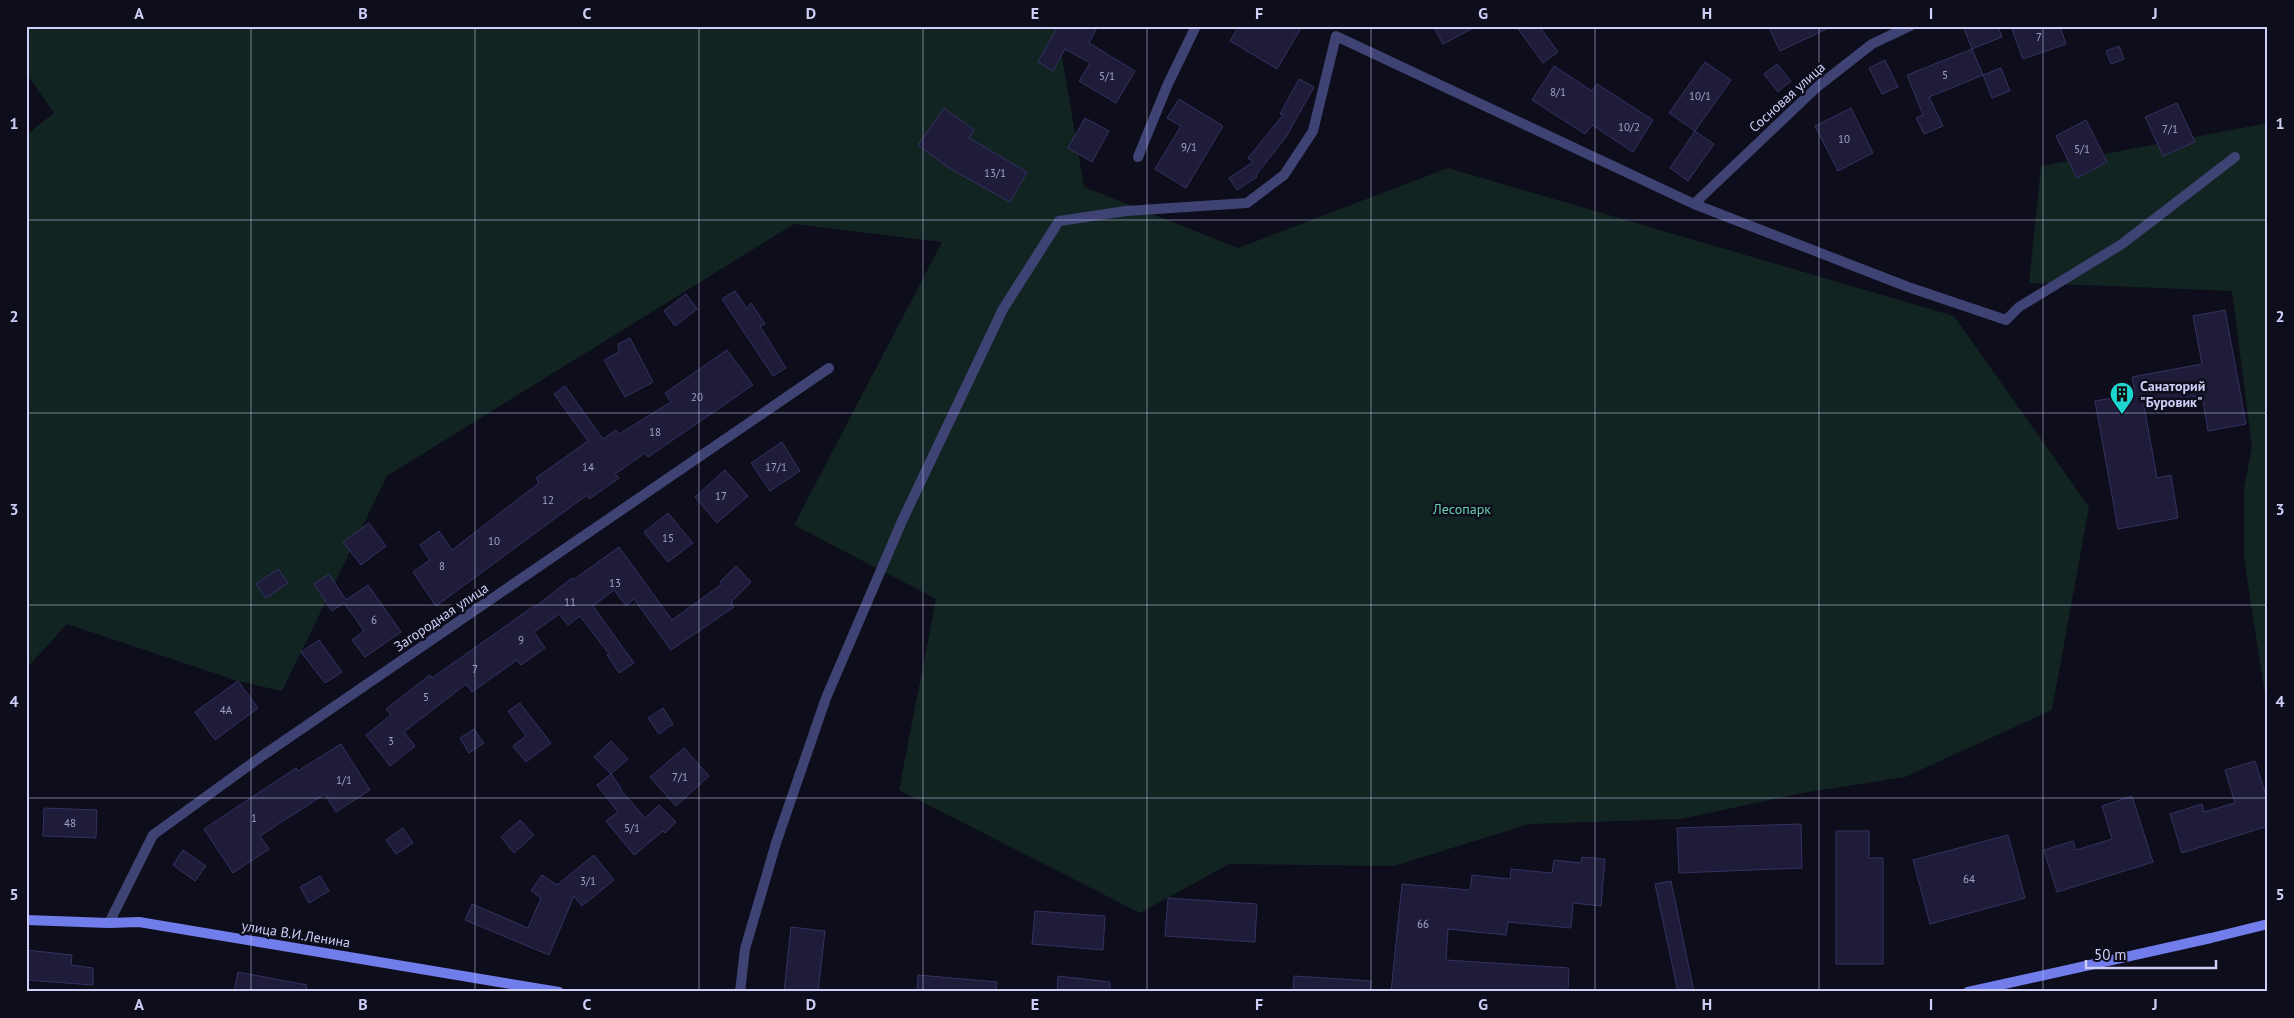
<svg xmlns="http://www.w3.org/2000/svg" width="2294" height="1018" font-family="'PT Sans',sans-serif">
  <rect width="100%" height="100%" fill="#0e0d1b"/>
  <path fill="#112421" d="M26,26H1057L1084,187L1238,248L1448,168L1954,316L2089,507L2052,710L1905,777L1802,793L1681,819L1529,824L1394,866L1229,864L1140,913L899,790L936,599L794,525L942,242L794,224L387,476L282,691L238,681L67,624L26,669V135L54,113L26,73Z
    M2268,123V694L2265,695L2244,558V488L2252,447L2232,291L2029,283L2041,166Z"/>
  <path fill="#1e1c39" stroke="#353162" d="M1058,26H1098L1089,43L1135,71L1116,103L1079,81L1090,63L1065,49L1053,71L1038,62Z
    M1239,26H1302L1277,69L1230,41Z
    M1433,26H1477L1443,44Z
    M1516,26H1539L1558,52L1543,63Z
    M1768,26H1833L1780,51Z
    M1963,26H1998L2002,37L1972,49Z
    M2022,26H2060L2066,44L2023,59L2012,30Z
    M2119,46L2124,59L2111,64L2106,51Z
    M1972,49L1983,75L1929,97L1943,126L1924,134L1916,118L1923,115L1907,75Z
    M1885,60L1898,87L1882,94L1869,68Z
    M1705,62L1731,80L1695,131L1669,113Z
    M1777,64L1791,81L1778,92L1764,74Z
    M1554,66L1592,91L1597,84L1653,120L1633,152L1592,125L1585,134L1532,100Z
    M2001,68L2010,91L1992,98L1983,75Z
    M1299,79L1314,87L1286,137L1256,175L1257,177L1237,190L1229,178L1253,162L1248,158L1283,115L1280,114Z
    M1179,99L1223,126L1186,188L1155,169L1181,126L1167,118Z
    M2177,103L2195,142L2163,156L2145,117Z
    M944,108L974,130L969,138L1027,172L1010,202L949,168L918,145Z
    M1851,108L1873,153L1838,171L1815,126Z
    M1085,118L1109,131L1092,162L1068,148Z
    M2086,120L2107,162L2077,178L2056,136Z
    M1695,131L1714,144L1688,181L1670,168Z
    M735,291L747,309L751,303L765,324L760,326L786,368L773,376L722,299Z
    M686,294L697,309L675,326L664,311Z
    M2225,310L2246,424L2208,431L2202,395L2144,406L2157,478L2171,475L2178,518L2118,529L2095,401L2135,394L2132,377L2202,364L2193,316Z
    M630,338L653,382L625,397L604,360L619,352L618,344Z
    M727,350L753,385L648,457L645,453L615,474L619,478L589,499L587,495L436,606L413,572L430,560L420,545L439,531L452,550L539,483L536,478L588,441L554,394L565,386L603,439L616,430L619,434L671,402L665,393Z
    M782,442L800,471L770,491L751,463Z
    M725,470L748,496L717,523L695,497Z
    M668,513L693,543L668,562L644,532Z
    M369,523L386,546L361,565L343,542Z
    M619,547L672,620L722,584L720,582L736,566L751,582L731,602L734,607L671,650L634,599L626,606L614,590L593,606L634,663L619,673L607,655L609,654L580,616L568,625L559,614L534,632L545,648L521,665L517,660L472,692L466,684L404,732L415,746L390,766L366,735L391,715L386,709L430,675L432,678L534,606L535,607L572,578L573,580Z
    M278,569L288,583L266,598L256,584Z
    M329,574L346,600L368,585L401,632L365,657L352,640L364,631L344,603L332,611L314,584Z
    M319,640L342,672L325,683L301,652Z
    M238,681L258,708L215,740L195,712Z
    M520,703L551,743L526,762L513,746L526,736L508,711Z
    M663,708L673,724L659,734L648,718Z
    M474,729L484,743L469,753L460,738Z
    M611,741L628,759L611,774L594,757Z
    M341,744L370,790L336,812L325,794L260,836L269,849L233,873L204,829L296,768L298,771Z
    M684,748L709,776L676,806L650,777Z
    M2255,761L2268,801V826L2182,853L2170,814L2202,804L2204,812L2235,803L2225,770Z
    M611,774L621,788L620,789L645,818L659,805L676,822L665,833L663,831L634,855L606,821L618,812L597,785Z
    M2132,796L2153,862L2057,892L2044,850L2073,841L2076,850L2112,839L2102,806Z
    M44,808L97,810L96,838L43,836Z
    M520,820L534,835L514,853L501,837Z
    M1801,824L1802,868L1679,873L1677,828Z
    M403,828L413,843L396,854L386,840Z
    M1836,831H1869V858H1883V964H1836Z
    M2008,835L2025,898L1930,924L1913,860Z
    M183,850L206,866L195,881L173,865Z
    M594,855L614,880L582,906L574,896L549,955L465,920L472,904L528,928L541,898L531,891L542,875L557,885Z
    M1582,857L1605,859L1601,906L1573,903L1571,928L1508,922L1506,935L1448,929L1446,960L1569,968L1568,992H1391L1402,884L1470,890L1472,875L1510,879L1511,869L1552,873L1554,860L1581,863Z
    M320,876L329,891L309,903L300,887Z
    M1671,881L1694,992H1678L1655,884Z
    M1168,898L1257,904L1255,942L1165,936Z
    M1035,911L1105,916L1103,950L1032,944Z
    M791,927L825,931L818,992H784Z
    M26,950L72,955L71,965L93,968V985L26,980Z
    M238,972L307,985L306,992H234Z
    M918,975L997,982L996,992H917Z
    M1058,976L1110,982V992H1057Z
    M1294,976L1371,981L1370,992H1293Z"/>
  <g fill="none" stroke-linecap="round" stroke-linejoin="round">
    <path stroke="#3f4374" stroke-width="10" d="M1138,157L1167,86L1196,26
      M1694,204L1817,87L1872,44L1910,26
      M109,923L153,835L262,756L829,368
      M740,992L745,949L776,843L826,698L902,521L1003,309L1059,221L1126,211L1247,203L1284,175L1313,131L1336,36L1694,204L1908,287L2006,320L2019,307L2122,244L2235,157"/>
    <path stroke="#727dec" stroke-width="10" d="M26,920L109,923L139,922L559,992
      M1968,992L2211,938L2268,924"/>
  </g>
  <path fill="none" stroke="#cecef8" stroke-width="1" stroke-opacity="0.55" d="M251,26V992M475,26V992M699,26V992M923,26V992M1147,26V992M1371,26V992M1595,26V992M1819,26V992M2043,26V992M26,220H2268M26,413H2268M26,605H2268M26,798H2268"/>
  <defs>
    <symbol id="building-pin" viewBox="-11 -11 22 30"><path d="M0 17L-7.5 6A9.5 9.5 0 1 1 7.5 6Z" fill="#1dd5d1" stroke="#0e0d1b"/><path d="M-4-6H4V6H1V3H-1V6H-4ZM-2.5-4.3h1.7v1.8h-1.7ZM.8-4.3h1.7v1.8H.8ZM-2.5-1h1.7V.8h-1.7ZM.8-1h1.7V.8H.8Z" fill="#111"/></symbol>
  </defs>
  <g fill-rule="evenodd">
    <use href="#building-pin" x="2108" y="380" width="28" height="38"/>
  </g>
  <g text-anchor="middle" stroke-width="5" stroke-linejoin="round" paint-order="stroke">
    <g font-size="11" fill="#a2a2c8">
      <text x="2039" y="41">7</text>
      <text x="1945" y="79">5</text>
      <text x="1107" y="80">5/1</text>
      <text x="1558" y="96">8/1</text>
      <text x="1700" y="100">10/1</text>
      <text x="1629" y="131">10/2</text>
      <text x="2170" y="133">7/1</text>
      <text x="1844" y="143">10</text>
      <text x="1189" y="151">9/1</text>
      <text x="2082" y="153">5/1</text>
      <text x="995" y="177">13/1</text>
      <text x="697" y="401">20</text>
      <text x="655" y="436">18</text>
      <text x="588" y="471">14</text>
      <text x="776" y="471">17/1</text>
      <text x="721" y="500">17</text>
      <text x="548" y="504">12</text>
      <text x="668" y="542">15</text>
      <text x="494" y="545">10</text>
      <text x="442" y="570">8</text>
      <text x="615" y="587">13</text>
      <text x="570" y="606">11</text>
      <text x="374" y="624">6</text>
      <text x="521" y="644">9</text>
      <text x="475" y="673">7</text>
      <text x="426" y="701">5</text>
      <text x="226" y="714">4А</text>
      <text x="391" y="745">3</text>
      <text x="680" y="781">7/1</text>
      <text x="344" y="784">1/1</text>
      <text x="254" y="822">1</text>
      <text x="70" y="827">48</text>
      <text x="632" y="832">5/1</text>
      <text x="1969" y="883">64</text>
      <text x="588" y="885">3/1</text>
      <text x="1423" y="928">66</text>
    </g>
    <g font-size="14" fill="#cecef8" stroke="#0e0d1b">
      <text transform="translate(1787 97) rotate(-42)" y="5">Сосновая улица</text>
      <text transform="translate(441 617) rotate(-34)" y="5">Загородная улица</text>
      <text transform="translate(296 934) rotate(9)" y="5">улица В.И.Ленина</text>
    </g>
    <g font-size="14" font-weight="bold" fill="#cecef8" stroke="#0e0d1b" text-anchor="start">
      <text x="2140" y="391">Санаторий<tspan x="2140" dy="16">"Буровик"</tspan></text>
    </g>
    <g font-size="14" fill="#65cda7" stroke="#0e0d1b">
      <text x="1462" y="514">Лесопарк</text>
    </g>
  </g>
  <rect width="2294" height="1018" fill="none" stroke="#0e0d1b" stroke-width="55"/>
  <path d="M2086 960v8h130v-8" fill="none" stroke="#cecef8" stroke-width="2.5"/>
  <text x="2094" y="960" font-size="15" fill="#cecef8" stroke="#0e0d1b" stroke-width="4" paint-order="stroke">50 m</text>
  <rect x="28" y="28" width="2238" height="962" fill="none" stroke="#cecef8" stroke-width="2"/>
  <g font-size="16" text-anchor="middle" font-weight="bold" fill="#cecef8">
    <text x="139" y="19">A</text>
    <text x="363" y="19">B</text>
    <text x="587" y="19">C</text>
    <text x="811" y="19">D</text>
    <text x="1035" y="19">E</text>
    <text x="1259" y="19">F</text>
    <text x="1483" y="19">G</text>
    <text x="1707" y="19">H</text>
    <text x="1931" y="19">I</text>
    <text x="2155" y="19">J</text>
    <text x="14" y="129">1</text>
    <text x="2280" y="129">1</text>
    <text x="14" y="322">2</text>
    <text x="2280" y="322">2</text>
    <text x="14" y="515">3</text>
    <text x="2280" y="515">3</text>
    <text x="14" y="707">4</text>
    <text x="2280" y="707">4</text>
    <text x="14" y="900">5</text>
    <text x="2280" y="900">5</text>
    <text x="139" y="1010">A</text>
    <text x="363" y="1010">B</text>
    <text x="587" y="1010">C</text>
    <text x="811" y="1010">D</text>
    <text x="1035" y="1010">E</text>
    <text x="1259" y="1010">F</text>
    <text x="1483" y="1010">G</text>
    <text x="1707" y="1010">H</text>
    <text x="1931" y="1010">I</text>
    <text x="2155" y="1010">J</text>
  </g>
</svg>
